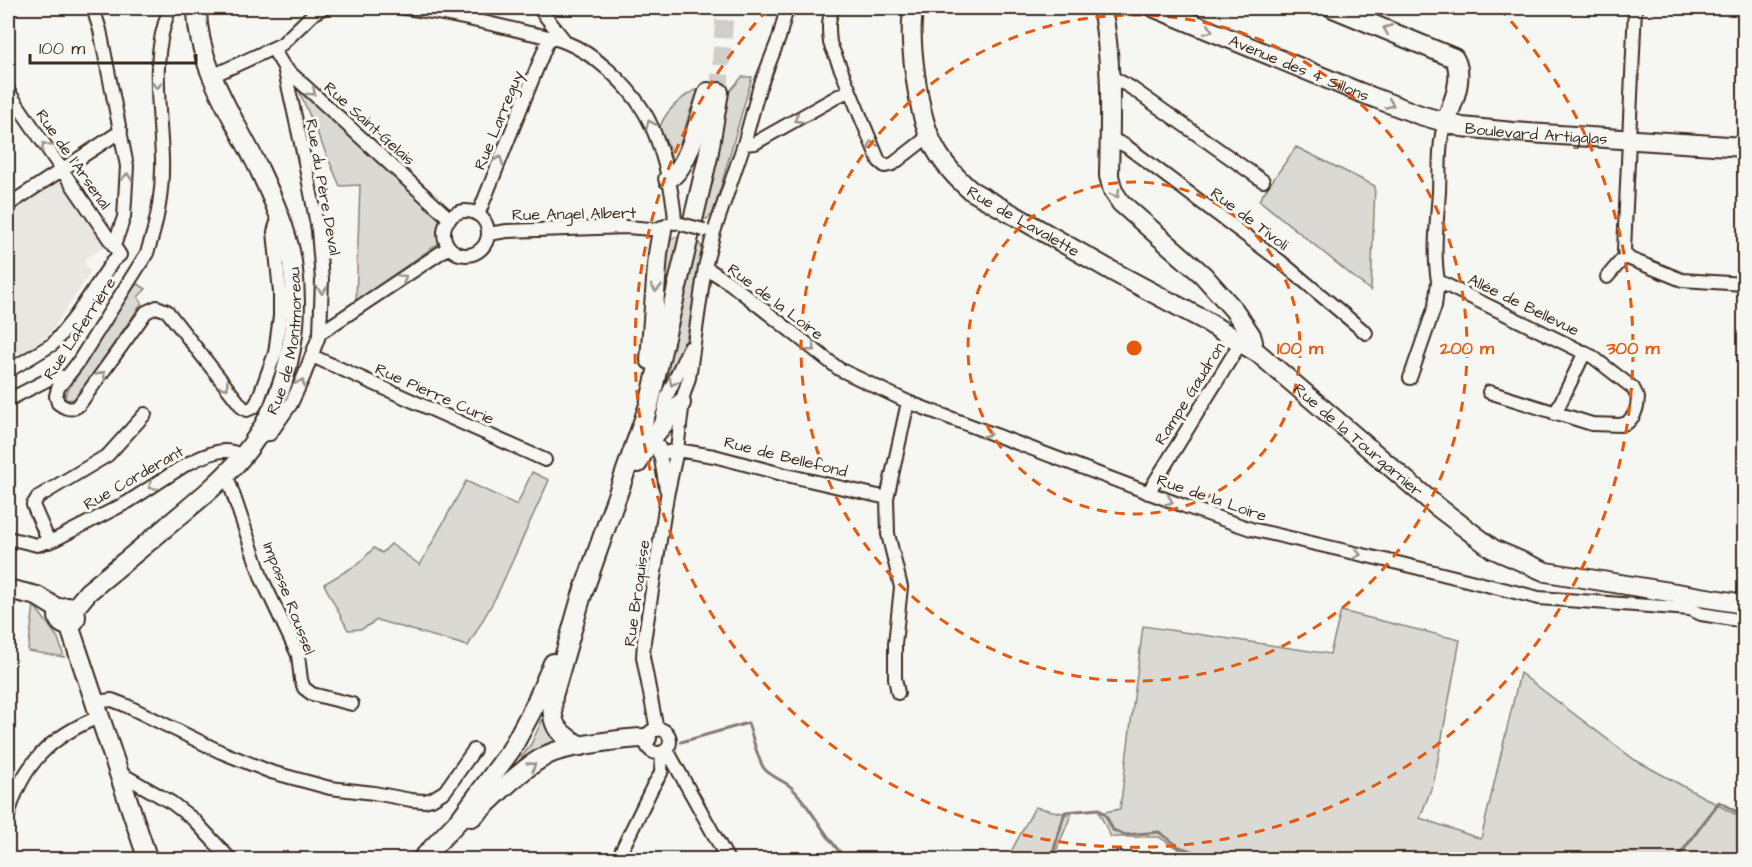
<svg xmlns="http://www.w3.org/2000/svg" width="1752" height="867" font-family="'Architects Daughter',sans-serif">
  <rect width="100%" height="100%" fill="#f6f6f2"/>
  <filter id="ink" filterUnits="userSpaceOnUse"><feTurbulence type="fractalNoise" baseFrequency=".0167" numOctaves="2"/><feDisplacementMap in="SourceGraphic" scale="12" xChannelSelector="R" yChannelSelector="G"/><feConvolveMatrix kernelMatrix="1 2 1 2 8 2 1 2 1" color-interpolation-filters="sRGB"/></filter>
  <g filter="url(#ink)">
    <path fill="#e8e7e2" d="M60,179L106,246L85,259V264L90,271L87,278L44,342L8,362V215Z"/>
    <path fill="#dad9d3" stroke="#8a8278" stroke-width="1.5" d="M742,77H752L713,214L707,219L703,218L729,92Z
      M297,86L441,218L437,231L439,243L359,299L356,300L360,185L340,186Z
      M695,90L699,91L690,111L675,163L672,164C670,152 669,141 659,132C661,115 680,98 695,90Z
      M1296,147L1375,186L1371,291L1259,200Z
      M675,237L681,239L657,349L663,249L670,239Z
      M695,242L699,243L703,250L691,321L681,358L663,391L661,389Z
      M138,284L146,289L138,297L142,303L81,391L74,399L65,400L66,393L134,287Z
      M532,472L549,480L497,595L468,646L377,620L362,629L348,630L324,584L358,564L374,548L382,553L391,544L420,565L466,481L517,505Z
      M34,605L58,638L64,657L28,651Z
      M1341,611L1460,640L1434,781L1420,818L1481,839L1520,673L1635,760L1744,819V859L1196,860L1159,837H1111L1099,813L1120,809L1143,626L1330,654Z
      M547,710L549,734L564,742L510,774L531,744Z
      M1035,807L1071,815L1053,859H1007Z"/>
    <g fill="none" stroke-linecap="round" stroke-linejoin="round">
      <path stroke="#857a71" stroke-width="3" d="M681,742L748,723C753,737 756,754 763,767C769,777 785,780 793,789C814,811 825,838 847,860
        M1051,860L1065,812L1099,809L1106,816L1113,830L1125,835L1159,832L1179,847L1197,853L1204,860
        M1676,860L1719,802L1744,816"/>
      <path stroke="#d1cdc8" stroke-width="18" stroke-dasharray="18 9" stroke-linecap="butt" d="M719,92L725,8"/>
      <defs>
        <path id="street" d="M170,8C150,56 160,107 162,158C163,189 157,224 147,253L77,364L58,388L56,396L58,403C66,409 72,411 79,405L146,312L157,307L167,311L243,408L247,410L254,407L258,400L275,353L280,316V292L274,232L276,225L281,222
          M404,8C445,13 485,22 525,32C538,35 553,37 565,42C595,54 626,83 643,110C660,137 674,192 675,223
          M539,8L565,41
          M834,8C827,18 829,31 830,43L879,161L885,166L893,164L929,136
          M273,49L284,67L450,219
          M212,76L282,44L314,13L323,8
          M1110,76L1130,87L1263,181
          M8,91L114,246
          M1445,122C1438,144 1440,169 1439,192C1437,221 1433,252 1438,281L1593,357L1633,388L1638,398L1637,407L1634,415L1628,422L1621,425L1592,424L1489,392
          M1109,138L1126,146L1280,261L1366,333
          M744,144L755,143L849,90
          M8,205L121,131
          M444 233a22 22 0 1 1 44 0a22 22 0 1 1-44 0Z
          M478,215L549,38
          M488,234L507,231L627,227L662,230L667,225
          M1626,255L1624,250L1635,8
          M1626,255L1630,259L1682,280L1744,284
          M705,267L731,284L839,369L908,402L1184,506L1251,529L1402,564L1539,598L1690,609L1701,614L1744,621
          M1607,277L1626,255
          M320,333L449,247
          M312,356L545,460
          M8,371L53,344L75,317L113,261L120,255L114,246L124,217L127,166L100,30L93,8
          M1410,378L1435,306L1438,281
          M8,400L51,378L59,376L65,378
          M1555,414L1585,352
          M661,424L667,396L689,348
          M259,435L270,434L291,404L304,376L320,333L321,307L322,280L318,230L304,157L284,67
          M659,447L666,489
          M659,454L677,450L714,456L782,474L887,498
          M226,473L262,579L298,655L301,680L304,688L312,694L352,704
          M1148,493L1241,342
          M8,538L37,545L56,539L128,502L185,465C201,457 226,443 242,457
          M49,542L33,505L38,497L108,455L145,414
          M898,693L895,678V644L901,587L888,534L887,498L908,402
          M94,702L112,700L125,705L221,752L271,772L330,788L374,793L411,800L424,801L432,799L445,791L474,750
          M646 741a12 12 0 1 1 24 0a12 12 0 1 1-24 0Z
          M657,730L643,657L644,641L667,496L677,450L682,409L681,403L689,378L705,267L714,232L744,144L759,89L779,38L787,8
          M667,750L728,860
          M120,773L172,803L194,820L231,860
          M8,816C22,764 51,736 99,717
          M617,860L652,788L661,773L662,752"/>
        <g id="secondary">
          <path id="s1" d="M914,8C907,35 918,108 929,135C937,157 953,175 970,190L1112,271L1204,320L1258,353L1435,505L1493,549L1546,572L1744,604"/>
          <path d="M1102,8C1113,63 1110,120 1109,176L1113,191L1121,203L1203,275L1234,310L1251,335L1253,342L1251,348"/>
          <path id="s2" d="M1155,8L1359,92L1420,115L1462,127L1513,132L1744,147"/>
          <path d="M1333,8L1454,58C1465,76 1453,104 1445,122"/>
          <path d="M668,179C689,169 700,114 708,92"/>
          <path d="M650,360L658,254L662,230"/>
          <path d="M638,463L648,443L681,403"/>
          <path d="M8,589L37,596L60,610"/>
          <circle cx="67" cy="616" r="9"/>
          <path id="s3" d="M74,609L88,592C116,569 144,546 172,522C196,502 222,481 242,457C287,403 302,330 292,261C287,230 273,199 260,171C235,119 197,67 197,8"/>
          <path d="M69,625L148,860"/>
          <path d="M581,746C556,732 550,725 553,696L581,598L649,405L708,157L719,92"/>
          <path d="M472,817C495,797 519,770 547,755C564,746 627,738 647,738"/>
          <path d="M421,860L460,819L511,750L535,705L553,663"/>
        </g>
      </defs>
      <use href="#street" stroke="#3b2a1e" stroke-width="16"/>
      <use href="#secondary" stroke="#3b2a1e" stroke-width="22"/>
      <use href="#street" stroke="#f6f6f2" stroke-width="12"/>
      <use href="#secondary" stroke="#f6f6f2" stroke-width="18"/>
      <defs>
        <path id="street-bridge" d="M681,224L704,230"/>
      </defs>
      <use href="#street-bridge" stroke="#3b2a1e" stroke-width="16" stroke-linecap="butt"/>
      <use href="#street-bridge" stroke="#f6f6f2" stroke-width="12"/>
    </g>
    <defs><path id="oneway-chevron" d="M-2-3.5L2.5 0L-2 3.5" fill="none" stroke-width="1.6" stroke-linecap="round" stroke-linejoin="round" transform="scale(1.5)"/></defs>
    <g stroke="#989088">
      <use href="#oneway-chevron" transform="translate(1387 29) rotate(-158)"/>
      <use href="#oneway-chevron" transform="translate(1209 30) rotate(22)"/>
      <use href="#oneway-chevron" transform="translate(157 85) rotate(90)"/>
      <use href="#oneway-chevron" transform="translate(312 92) rotate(42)"/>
      <use href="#oneway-chevron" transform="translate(1390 104) rotate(21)"/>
      <use href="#oneway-chevron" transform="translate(798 119) rotate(150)"/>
      <use href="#oneway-chevron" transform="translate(650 124) rotate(-114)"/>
      <use href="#oneway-chevron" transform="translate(872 145) rotate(-113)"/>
      <use href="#oneway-chevron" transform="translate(45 146) rotate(-124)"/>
      <use href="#oneway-chevron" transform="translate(499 160) rotate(-68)"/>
      <use href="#oneway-chevron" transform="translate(127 177) rotate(-86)"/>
      <use href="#oneway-chevron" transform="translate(1116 194) rotate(59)"/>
      <use href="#oneway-chevron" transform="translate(403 278) rotate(-34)"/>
      <use href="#oneway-chevron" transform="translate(656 288) rotate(94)"/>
      <use href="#oneway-chevron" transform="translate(322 290) rotate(91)"/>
      <use href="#oneway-chevron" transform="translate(812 348) rotate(38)"/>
      <use href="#oneway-chevron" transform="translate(102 375) rotate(-56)"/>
      <use href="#oneway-chevron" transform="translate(673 382) rotate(115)"/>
      <use href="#oneway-chevron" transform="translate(301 383) rotate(-67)"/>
      <use href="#oneway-chevron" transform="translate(225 386) rotate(52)"/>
      <use href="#oneway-chevron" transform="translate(987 433) rotate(21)"/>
      <use href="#oneway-chevron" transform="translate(152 486) rotate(146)"/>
      <use href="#oneway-chevron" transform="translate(1169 501) rotate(21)"/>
      <use href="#oneway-chevron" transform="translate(1357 554) rotate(12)"/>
      <use href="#oneway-chevron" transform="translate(532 766) rotate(-36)"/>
    </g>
  </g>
  <g fill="none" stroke="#e8590c" stroke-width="3" stroke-dasharray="10 8">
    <circle cx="1134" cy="348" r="166"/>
    <circle cx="1134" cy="348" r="333"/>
    <path d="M1499 8A499 499 0 1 1 769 8"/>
  </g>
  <g text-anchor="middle" stroke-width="6" stroke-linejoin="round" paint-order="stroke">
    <g font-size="16" fill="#3b2a1e" stroke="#f6f6f2">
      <text dy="6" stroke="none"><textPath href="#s2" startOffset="156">Avenue des 4 Sillons</textPath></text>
      <text transform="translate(498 120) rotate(-68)" y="6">Rue Larreguy</text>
      <text transform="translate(370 123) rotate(42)" y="6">Rue Saint-Gelais</text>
      <text dy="6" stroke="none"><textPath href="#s2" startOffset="404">Boulevard Artigalas</textPath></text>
      <text transform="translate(74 159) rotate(55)" y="6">Rue de l'Arsenal</text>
      <text transform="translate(324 187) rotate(80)" y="6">Rue du Père Deval</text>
      <text transform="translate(574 213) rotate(-1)" y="6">Rue Angel Albert</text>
      <text transform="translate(1250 218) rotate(37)" y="6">Rue de Tivoli</text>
      <text dy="6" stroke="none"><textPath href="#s1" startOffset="260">Rue de Lavalette</textPath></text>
      <text transform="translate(776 301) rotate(37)" y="6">Rue de la Loire</text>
      <text transform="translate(1524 304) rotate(26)" y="6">Allée de Bellevue</text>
      <text transform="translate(79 328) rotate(-57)" y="6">Rue Laferrière</text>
      <text dy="6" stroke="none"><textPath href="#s3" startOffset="354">Rue de Montmoreau</textPath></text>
      <text transform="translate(435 393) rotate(24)" y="6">Rue Pierre Curie</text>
      <text transform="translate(1189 393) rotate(-58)" y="6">Rampe Gaudron</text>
      <text dy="6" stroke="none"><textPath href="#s1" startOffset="662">Rue de la Tourgarnier</textPath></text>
      <text transform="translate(786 456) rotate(14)" y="6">Rue de Bellefond</text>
      <text transform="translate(133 477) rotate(-30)" y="6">Rue Corderant</text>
      <text transform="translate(1212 497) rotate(19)" y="6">Rue de la Loire</text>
      <text transform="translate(636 593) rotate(-82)" y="6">Rue Broquisse</text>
      <text transform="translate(290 598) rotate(69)" y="6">Impasse Roussel</text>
    </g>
  </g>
  <circle cx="1134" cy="348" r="9" fill="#e8590c" stroke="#f6f6f2" stroke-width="3"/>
  <g font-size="18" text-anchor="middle" font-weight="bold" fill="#e8590c" stroke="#f6f6f2" stroke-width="6" stroke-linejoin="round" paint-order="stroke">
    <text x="1300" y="354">100 m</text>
    <text x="1467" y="354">200 m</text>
    <text x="1633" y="354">300 m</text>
  </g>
  <rect width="1752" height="867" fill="none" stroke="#f6f6f2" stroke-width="30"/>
  <rect x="15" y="15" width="1722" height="837" fill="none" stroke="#3b2a1e" stroke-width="2" filter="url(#ink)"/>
  <path d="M30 54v9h166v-9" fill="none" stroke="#3b2a1e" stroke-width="3"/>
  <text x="39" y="54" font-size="18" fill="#3b2a1e" stroke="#f6f6f2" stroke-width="4.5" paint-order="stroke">100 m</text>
</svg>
